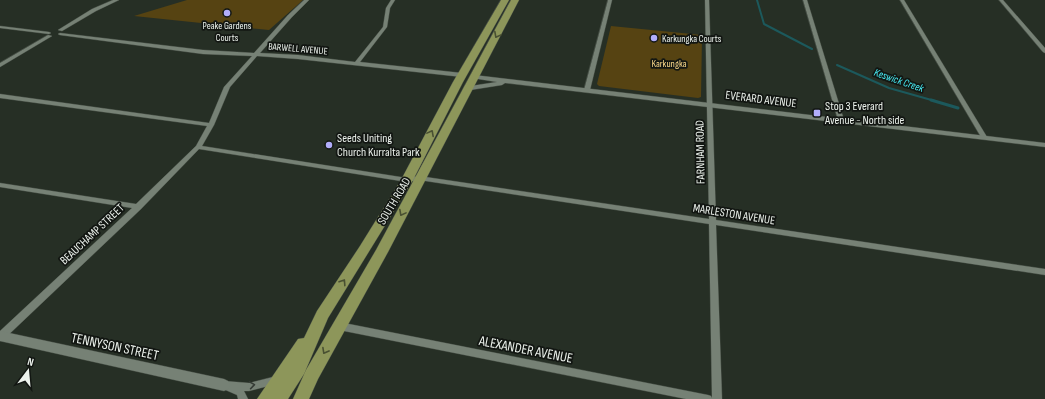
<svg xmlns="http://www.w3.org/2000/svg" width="1045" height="399" font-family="'Sofia Sans Condensed',sans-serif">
  <rect width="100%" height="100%" fill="#262f25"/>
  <path fill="#564312" d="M187,0H303L269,30L134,16Z
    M611,26L702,35L701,97L698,98L599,86L597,84Z"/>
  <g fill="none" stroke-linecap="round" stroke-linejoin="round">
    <path stroke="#1c595c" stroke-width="2" d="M757,0L764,24L812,49
      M837,65L889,88L935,101"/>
    <path stroke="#1c595c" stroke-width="3" d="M931,100L958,108"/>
    <defs>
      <path id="minor" d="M113,0H119L96,11L62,31L58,30L92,9Z
        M304,0H309L292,17L260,53L298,55L355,62L383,27L386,8L391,0H395L390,8L387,27L360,62L462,73L465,75L462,77L298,59L257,56L230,87L214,125L202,146L407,178L419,176L709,219L705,0H709L716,220L1045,269V275L716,225L722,399H686L339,330L336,329L335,326L336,323L339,322L708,395L711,396L712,398L709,224L419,180L407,182L199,149L141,209L3,340L0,341V331L132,208L0,187V183L136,204L196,146L207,126L0,98V94L209,123L224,87L252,56L203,54L60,35L58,34L60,33L203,50L254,53L288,15Z
        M608,0H612L590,90L587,92L584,90Z
        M803,0H807L844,120L843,121H839L838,120Z
        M900,0H904L987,137L986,138L984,139L981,137Z
        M999,0H1003L1045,48V53L1043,52Z
        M0,26L49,32L51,33L49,34L0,28Z
        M48,35L52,36L0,67V63Z
        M277,376L280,377L282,380L280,383L249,391H244L248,399H238L237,395L221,388L219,385L221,382L224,381L249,383Z"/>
      <path id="tertiary" d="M474,75L1045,143V147L505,83L502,85L464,91V87L497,82L472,78L471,77Z
        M0,331L224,379L228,381L230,385L228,389L224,391L0,341Z"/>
      <path id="trunk" d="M501,0H509L463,82L413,180L328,318L304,374L288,399H257L298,339L304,338L317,311L360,246L401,180L453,82Z
        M511,0H519L388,252L318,379L309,399H293L306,370L376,250Z"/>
    </defs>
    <use href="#minor" stroke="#444c43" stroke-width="1"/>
    <use href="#tertiary" stroke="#444c43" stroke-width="1"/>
    <use href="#trunk" stroke="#444c43" stroke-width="1"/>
    <use href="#minor" fill="#768175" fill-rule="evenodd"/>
    <use href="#tertiary" fill="#768175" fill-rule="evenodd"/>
    <use href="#trunk" fill="#8d965a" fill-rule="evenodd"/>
  </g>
  <defs><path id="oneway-chevron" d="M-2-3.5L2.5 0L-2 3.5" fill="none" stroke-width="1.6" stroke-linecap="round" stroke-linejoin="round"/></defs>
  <g stroke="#495032">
    <use href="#oneway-chevron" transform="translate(497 35) rotate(118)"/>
    <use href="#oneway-chevron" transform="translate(431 133) rotate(-62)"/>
    <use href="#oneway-chevron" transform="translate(402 213) rotate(118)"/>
    <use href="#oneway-chevron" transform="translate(343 282) rotate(-57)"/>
    <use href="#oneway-chevron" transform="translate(325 351) rotate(119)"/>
  </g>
  <use stroke="#353b35" href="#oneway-chevron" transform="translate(252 385) rotate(-9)"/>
  <g fill="#b1adfa" stroke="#121612" stroke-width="1.5">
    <circle cx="227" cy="13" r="4"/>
    <circle cx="654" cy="38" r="4"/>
    <rect x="813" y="109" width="8" height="8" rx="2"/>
    <circle cx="329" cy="145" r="4"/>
  </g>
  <g text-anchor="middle" stroke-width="3.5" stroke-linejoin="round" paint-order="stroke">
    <g font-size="10" fill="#ecf2ec" stroke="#121612">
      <text x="227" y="29">Peake Gardens<tspan x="227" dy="12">Courts</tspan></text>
      <text x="662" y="42" text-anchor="start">Karkungka Courts</text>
    </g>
    <g font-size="10" fill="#ecf2ec" stroke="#121612">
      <text transform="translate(298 48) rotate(5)" y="4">BARWELL AVENUE</text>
    </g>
    <g font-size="10" fill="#fcd98a" stroke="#121612">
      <text x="669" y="67">Karkungka</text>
    </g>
    <g font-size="11" font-style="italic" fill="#46ebf4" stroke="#121612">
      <text transform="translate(899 80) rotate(19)" y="4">Keswick Creek</text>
    </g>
    <g font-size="12" fill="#ecf2ec" stroke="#121612">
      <text transform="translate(761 99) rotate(7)" y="4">EVERARD AVENUE</text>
      <text transform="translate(700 152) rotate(-91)" y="4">FARNHAM ROAD</text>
      <text transform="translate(394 201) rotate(-59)" y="4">SOUTH ROAD</text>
      <text transform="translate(734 214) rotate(9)" y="4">MARLESTON AVENUE</text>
      <text transform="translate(92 234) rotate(-43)" y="4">BEAUCHAMP STREET</text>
    </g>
    <g font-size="12" fill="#ecf2ec" stroke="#121612" text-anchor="start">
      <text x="825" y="110">Stop 3 Everard<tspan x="825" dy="14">Avenue - North side</tspan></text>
      <text x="337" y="142">Seeds Uniting<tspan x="337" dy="14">Church Kurralta Park</tspan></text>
    </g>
    <g font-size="14" fill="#ecf2ec" stroke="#121612">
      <text transform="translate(115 346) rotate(12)" y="5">TENNYSON STREET</text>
      <text transform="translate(526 349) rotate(11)" y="5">ALEXANDER AVENUE</text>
    </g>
  </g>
  <g transform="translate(28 371) rotate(16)" stroke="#121612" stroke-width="3" paint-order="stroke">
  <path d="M0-3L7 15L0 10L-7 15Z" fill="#ecf2ec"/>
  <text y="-6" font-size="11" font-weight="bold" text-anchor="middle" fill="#ecf2ec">N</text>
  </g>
</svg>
